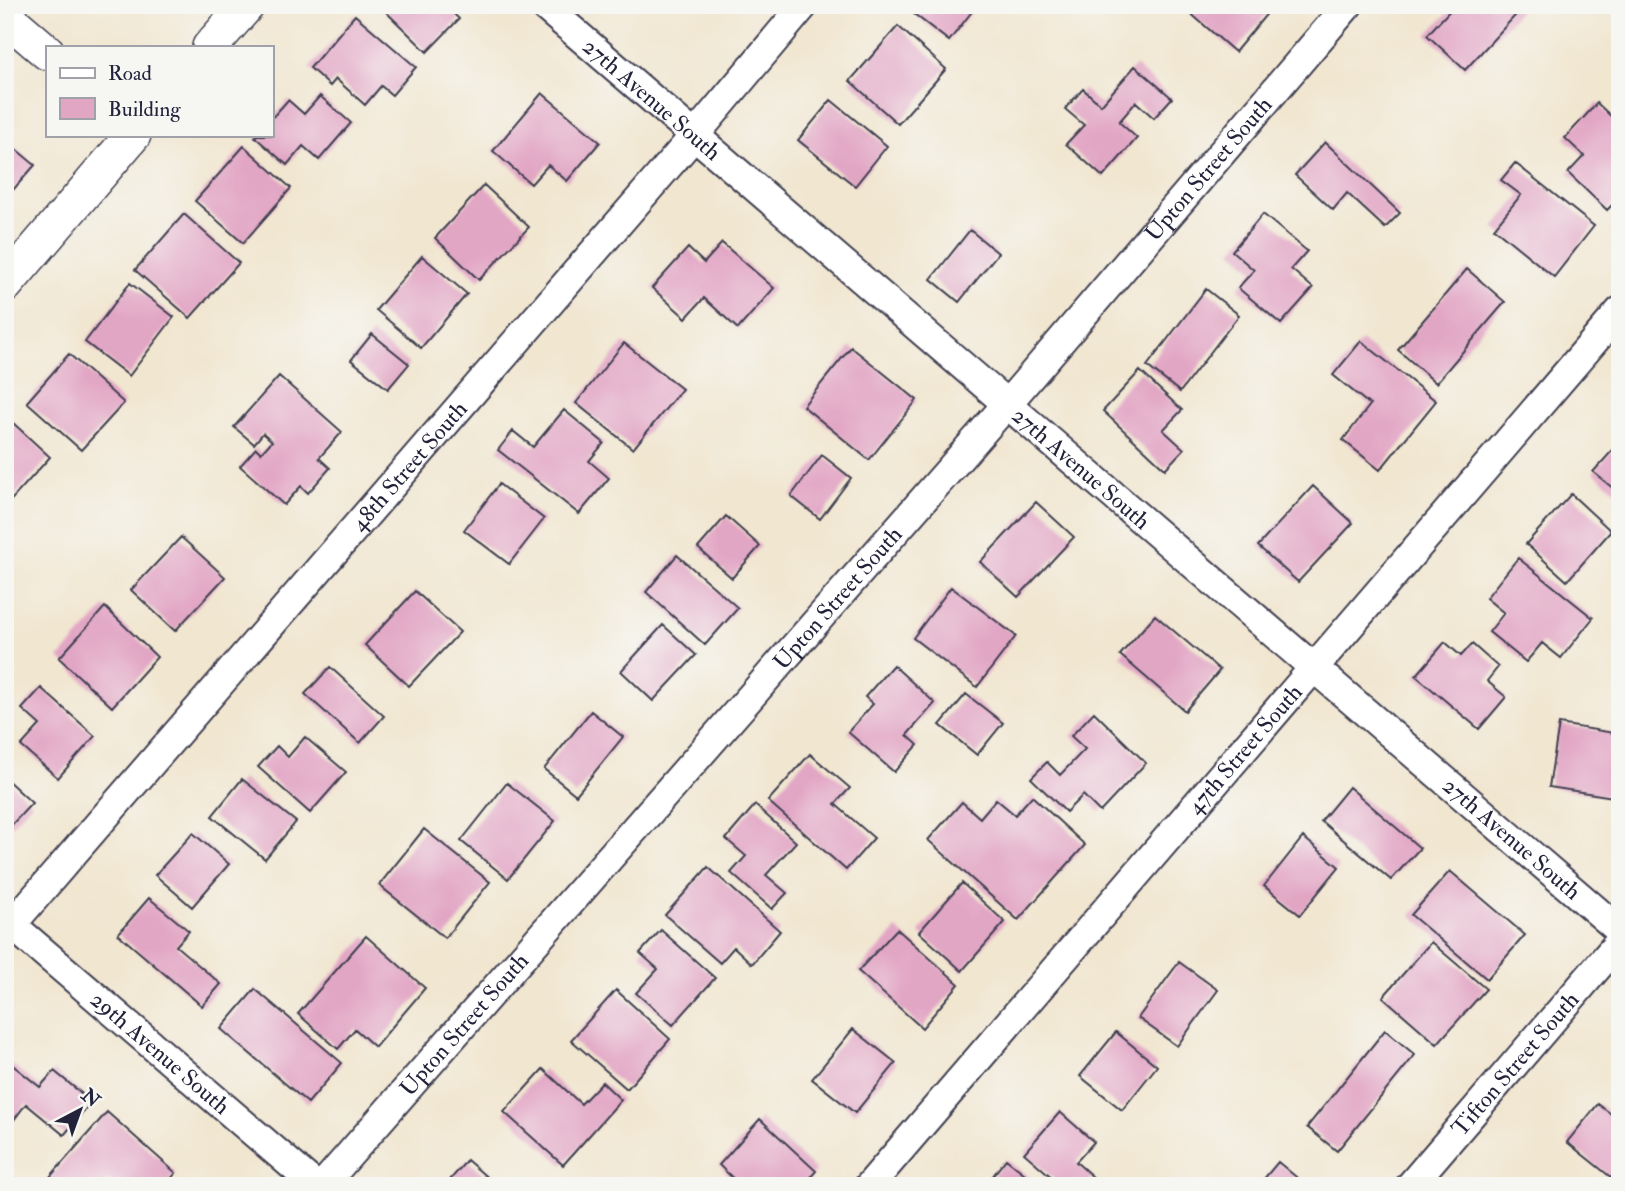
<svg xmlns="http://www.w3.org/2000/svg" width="1625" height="1191" font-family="'IM FELL Double Pica',serif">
  <rect width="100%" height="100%" fill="#f6f6f2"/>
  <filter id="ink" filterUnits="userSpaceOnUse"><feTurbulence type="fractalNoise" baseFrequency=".0143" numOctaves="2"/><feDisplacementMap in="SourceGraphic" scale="14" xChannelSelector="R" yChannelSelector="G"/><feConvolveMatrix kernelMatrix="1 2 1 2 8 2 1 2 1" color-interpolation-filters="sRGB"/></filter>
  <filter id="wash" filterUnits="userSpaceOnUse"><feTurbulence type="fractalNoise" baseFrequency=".00686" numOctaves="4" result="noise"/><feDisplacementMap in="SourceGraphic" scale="28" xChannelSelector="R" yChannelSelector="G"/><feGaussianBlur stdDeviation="1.57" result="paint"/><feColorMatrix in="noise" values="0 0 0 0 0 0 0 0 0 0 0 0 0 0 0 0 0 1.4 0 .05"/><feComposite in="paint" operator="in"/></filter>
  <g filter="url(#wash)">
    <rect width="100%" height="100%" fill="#f1e6d0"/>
    <g id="blocks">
      <path fill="#e2a6c5" d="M379,5H445L459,19L427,52Z
        M913,5H977L949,41L909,10Z
        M1181,5H1274L1235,52Z
        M1455,5H1525L1465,70L1427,35Z
        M355,15L416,67L392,95L381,86L365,105L336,79L330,86L310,68Z
        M898,26L946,69L898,124L850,81Z
        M1135,66L1172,98L1154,118L1136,102L1119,122L1137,138L1103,177L1066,144L1084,125L1065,109L1083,89L1101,105Z
        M542,93L600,142L567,181L548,165L531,184L493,151Z
        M320,96L351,123L319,160L303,146L287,165L255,137L257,135H271V119L288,100L304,114Z
        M831,100L887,146L855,186L798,140Z
        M1597,103L1616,121L1620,118V197L1607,210L1568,173L1584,156L1565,138Z
        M5,140L35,165L5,199Z
        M1325,142L1400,213L1385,228L1347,193L1333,210L1295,175Z
        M244,146L291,188L243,243L195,201Z
        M1515,163L1594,226L1554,277L1494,228L1521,195L1501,180Z
        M484,185L529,227L479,280L435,238Z
        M184,214L239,263L190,318L135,270Z
        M1263,214L1307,251L1291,269L1313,288L1281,324L1238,288L1254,270L1232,251Z
        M970,230L998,253L959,302L931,279Z
        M722,243L774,288L738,329L704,298L686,318L652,288L688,248L704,263Z
        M422,256L467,294L421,348L376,310Z
        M1467,269L1505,302L1436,383L1398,350Z
        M130,283L174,317L129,376L85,342Z
        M1206,289L1239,315L1180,392L1147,366Z
        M372,334L409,364L388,389L351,360Z
        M1361,341L1436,401L1380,470L1343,440L1370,405L1333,375Z
        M624,343L682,389L633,449L576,403Z
        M851,347L917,400L869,460L803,406Z
        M69,354L124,403L81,450L27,402Z
        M1140,371L1182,410L1163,430L1184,449L1165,469L1103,411Z
        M279,376L342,432L319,458L330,468L308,493L301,486L284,505L240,466L256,448L261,453L272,441L263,433L254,444L234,427Z
        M564,410L604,443L589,461L609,478L579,514L498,450L513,431L533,447Z
        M12,422L50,457L5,507V430Z
        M1620,442V494L1593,472Z
        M822,455L851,478L820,519L791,496Z
        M499,484L544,519L509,564L464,530Z
        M1313,486L1353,523L1298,582L1258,546Z
        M1571,494L1611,531L1567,581L1526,544Z
        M1036,502L1074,537L1018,597L980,562Z
        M726,516L760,546L732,578L698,548Z
        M181,537L225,577L175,631L131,590Z
        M677,555L738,608L705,645L646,592Z
        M1518,558L1593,618L1561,658L1542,643L1526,662L1489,632L1504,613L1486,598Z
        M951,587L1016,636L977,687L913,638Z
        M415,591L460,632L409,686L365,645Z
        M105,607L157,657L112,707L59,658Z
        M1155,615L1220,670L1185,711L1120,655Z
        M663,625L696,655L653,701L621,671Z
        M1445,642L1461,656L1472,644L1498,667L1487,681L1506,697L1479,729L1416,676Z
        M893,665L935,703L907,735L918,745L894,772L848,732L873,704L865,697Z
        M330,667L384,716L360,743L305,694Z
        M41,688L95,736L58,778L21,746L40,725L22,709Z
        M966,694L1003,723L977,755L940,725Z
        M591,711L623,737L576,795L544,769Z
        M1094,712L1146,763L1100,812L1083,795L1066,812L1031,778L1047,762L1060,775L1085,749L1071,736Z
        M1559,724L1620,734V798L1549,787Z
        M305,737L346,772L310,813L258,767L277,746L288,757Z
        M810,754L850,788L835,804L874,838L846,870L768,801Z
        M5,778L32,803L5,832Z
        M242,779L296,822L265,859L212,816Z
        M507,783L555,821L508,879L461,841Z
        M1349,787L1420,848L1391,880L1321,821Z
        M1032,796L1085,845L1018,920L928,840L962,802L980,818L996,799L1015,815Z
        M755,805L796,842L766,875L787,893L772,909L731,873L746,856L726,839Z
        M424,829L490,882L445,938L379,885Z
        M193,833L229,864L192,907L155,875Z
        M1303,837L1339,867L1300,915L1264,886Z
        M708,867L780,931L752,964L734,947L720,963L665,915Z
        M1450,871L1525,935L1487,979L1411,915Z
        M962,883L1005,922L962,971L919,932Z
        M149,898L189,931L176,946L221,984L202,1006L118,934Z
        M897,929L959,984L922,1028L858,971Z
        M661,930L715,978L673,1025L636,993L658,969L640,953Z
        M366,936L425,988L375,1047L355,1029L338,1049L298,1014Z
        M1431,942L1486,989L1437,1044L1383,997Z
        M1179,962L1218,990L1177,1046L1138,1018Z
        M255,989L342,1063L308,1103L221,1029Z
        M616,990L670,1039L627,1089L571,1040Z
        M853,1029L896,1063L855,1113L812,1079Z
        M1385,1030L1415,1055L1337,1151L1307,1127Z
        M1116,1032L1157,1066L1122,1110L1080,1076Z
        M5,1059L40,1087L54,1071L92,1102L64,1135L26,1104L13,1121L5,1115Z
        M543,1069L581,1104L602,1082L621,1100L563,1165L504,1112Z
        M1598,1104L1620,1121V1181L1618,1183L1567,1142Z
        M107,1112L176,1173L165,1186H115L109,1180L103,1186H42Z
        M1060,1112L1094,1142L1076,1162L1093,1177L1085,1186H1062L1024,1153Z
        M760,1119L816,1171L803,1186H741L719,1165Z
        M1006,1159L1040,1186H985Z
        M467,1160L497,1186H445Z
        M1278,1162L1307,1186H1258Z"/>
    </g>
  </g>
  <g filter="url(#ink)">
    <use href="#blocks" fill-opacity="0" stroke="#413f51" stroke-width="2"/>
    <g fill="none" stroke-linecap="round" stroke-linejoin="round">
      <defs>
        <g id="minor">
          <path id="s1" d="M543,5L1620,931"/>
          <path id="s2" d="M5,919L316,1186"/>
          <path id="s3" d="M12,924L695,135L804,5"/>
          <path id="s4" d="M322,1186L1007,404L1348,5"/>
          <path id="s5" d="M869,1186L1620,311"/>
          <path id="s6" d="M1410,1186L1620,941"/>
        </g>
        <path id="tertiary" d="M5,16L47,52
          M210,47L247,5
          M5,285L133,135"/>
      </defs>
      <use href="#minor" stroke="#413f51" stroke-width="32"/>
      <use href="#tertiary" stroke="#413f51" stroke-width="38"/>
      <use href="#minor" stroke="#fff" stroke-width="28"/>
      <use href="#tertiary" stroke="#fff" stroke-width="35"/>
    </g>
  </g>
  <g text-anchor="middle" stroke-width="6" stroke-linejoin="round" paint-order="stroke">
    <g font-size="23" fill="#22223b" stroke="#f6f6f2">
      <text dy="8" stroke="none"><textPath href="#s1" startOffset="144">27th Avenue South</textPath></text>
      <text dy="8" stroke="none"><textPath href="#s4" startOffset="1349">Upton Street South</textPath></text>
      <text dy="8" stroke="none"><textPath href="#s3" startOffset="606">48th Street South</textPath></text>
      <text dy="8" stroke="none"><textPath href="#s1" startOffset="710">27th Avenue South</textPath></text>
      <text dy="8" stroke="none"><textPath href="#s4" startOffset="782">Upton Street South</textPath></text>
      <text dy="8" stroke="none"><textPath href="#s5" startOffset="576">47th Street South</textPath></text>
      <text dy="8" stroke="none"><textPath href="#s1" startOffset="1278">27th Avenue South</textPath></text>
      <text dy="8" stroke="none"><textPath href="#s4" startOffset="215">Upton Street South</textPath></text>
      <text dy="8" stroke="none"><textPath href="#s2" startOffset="205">29th Avenue South</textPath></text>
      <text dy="8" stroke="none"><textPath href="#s6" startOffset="161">Tifton Street South</textPath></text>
    </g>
  </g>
  <rect width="1625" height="1191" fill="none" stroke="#f6f6f2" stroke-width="28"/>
  <rect x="46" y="46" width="228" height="91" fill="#f6f6f2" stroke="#a1a1a9" stroke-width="2"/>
  <rect x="60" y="68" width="35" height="10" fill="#ffffff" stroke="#a1a1a9" stroke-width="2"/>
  <text x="108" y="80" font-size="21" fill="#22223b">Road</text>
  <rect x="60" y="98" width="35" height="21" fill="#e2a6c5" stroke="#a1a1a9" stroke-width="2"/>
  <text x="108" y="116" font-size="21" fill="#22223b">Building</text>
  <g transform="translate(80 1110) rotate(41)" stroke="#f6f6f2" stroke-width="5" paint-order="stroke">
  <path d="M0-5L12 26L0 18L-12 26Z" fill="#22223b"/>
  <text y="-10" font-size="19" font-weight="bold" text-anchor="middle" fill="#22223b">N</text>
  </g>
</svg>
